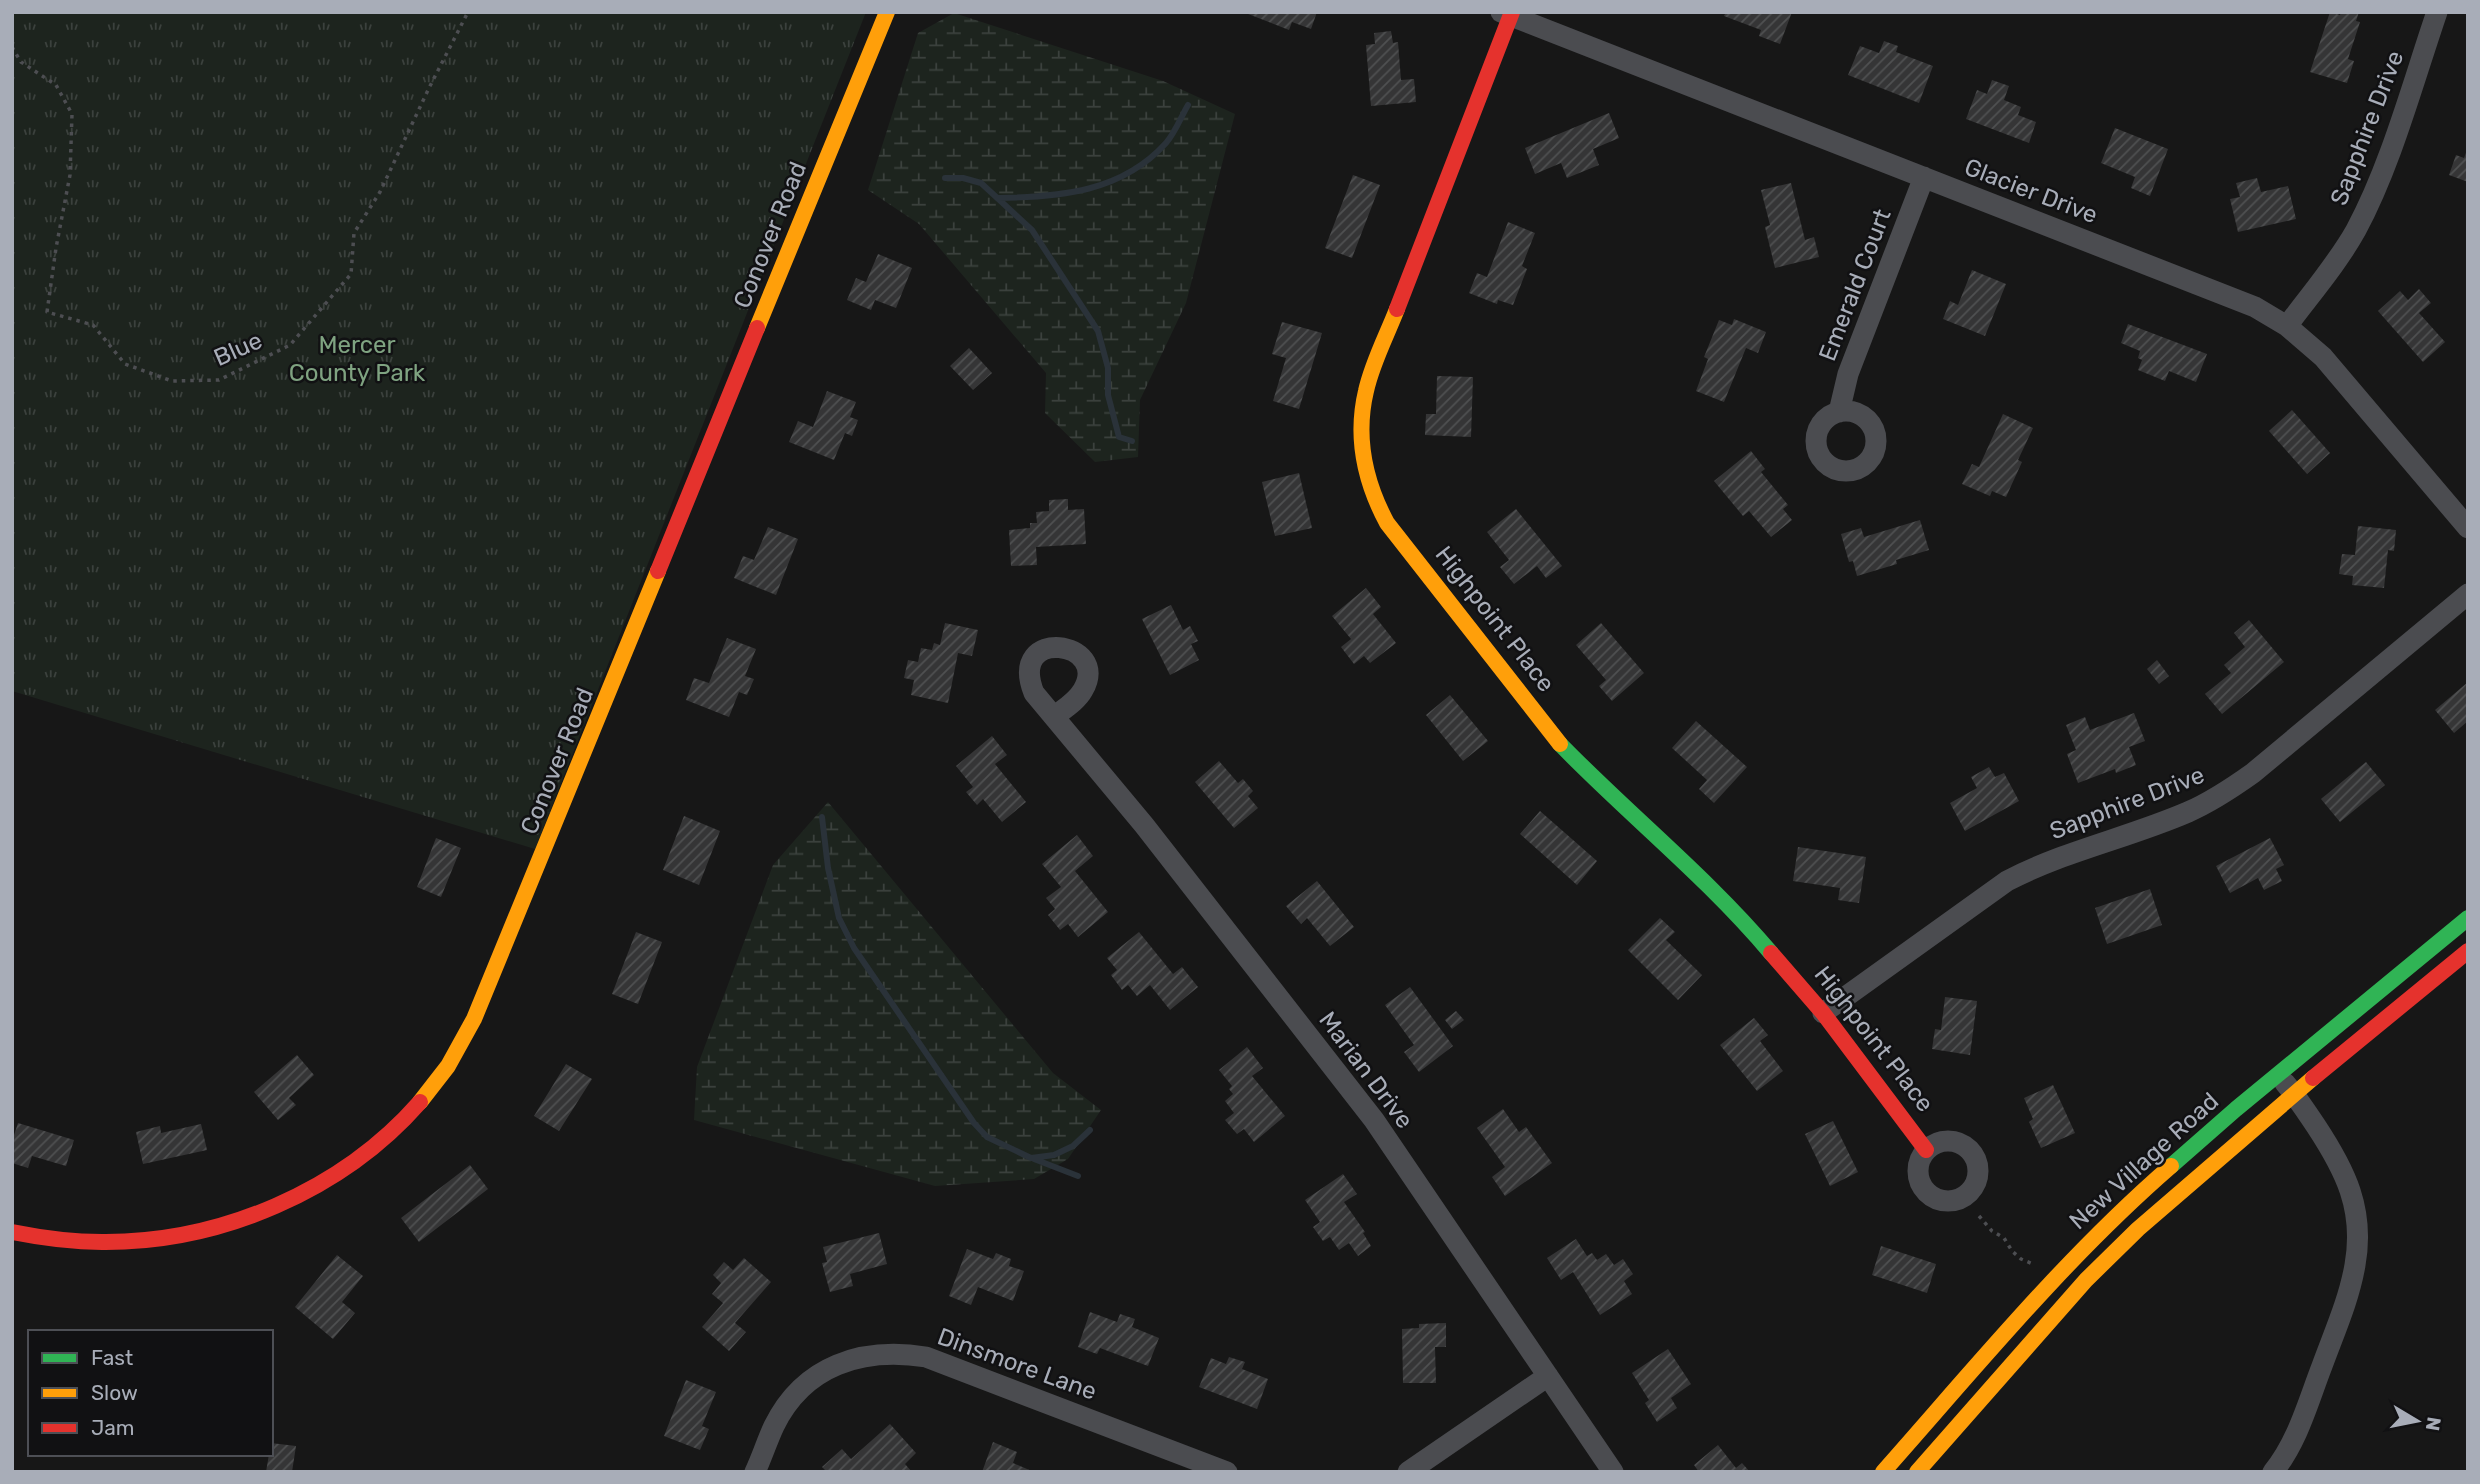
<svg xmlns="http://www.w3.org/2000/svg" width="2480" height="1484" font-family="Rubik,sans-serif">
  <defs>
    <pattern id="wetland-marsh" width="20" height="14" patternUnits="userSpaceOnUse" patternTransform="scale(1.75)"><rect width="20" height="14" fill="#1d241e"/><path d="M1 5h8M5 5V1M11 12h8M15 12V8" fill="none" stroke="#3b413d"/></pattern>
    <pattern id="park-tufts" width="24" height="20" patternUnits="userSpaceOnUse" patternTransform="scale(1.75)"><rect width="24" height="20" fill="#1d241e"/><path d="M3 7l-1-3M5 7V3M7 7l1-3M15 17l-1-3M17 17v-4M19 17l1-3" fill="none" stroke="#3b413d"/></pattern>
    <pattern id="building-hatch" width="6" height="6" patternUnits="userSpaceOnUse" patternTransform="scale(1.75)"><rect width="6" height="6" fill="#353536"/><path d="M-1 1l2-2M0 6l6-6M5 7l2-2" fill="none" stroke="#4f5051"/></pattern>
  </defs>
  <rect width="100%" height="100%" fill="#171717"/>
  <path fill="url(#wetland-marsh)" d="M954,13L1163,81L1235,114L1186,303L1140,400L1138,457L1095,462L1045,413L1046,373L919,224L868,190L918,33Z
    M828,802L1053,1073L1101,1110L1068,1159L1034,1179L935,1186L694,1120L697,1067L773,865Z"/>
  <path fill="url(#park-tufts)" d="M12,12H866L535,849L12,691Z"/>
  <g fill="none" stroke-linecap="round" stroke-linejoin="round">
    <path stroke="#2a3239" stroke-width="6" d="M945,178H963L981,183L1032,230L1098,331L1108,368V395L1119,437L1132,441
      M999,198C1060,197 1122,192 1166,143C1175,133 1181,117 1188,105
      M822,817L828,868L839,918L854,948L974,1123L987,1137L1031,1158L1054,1155L1073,1146L1090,1130
      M1034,1159L1078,1176"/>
  </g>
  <path fill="url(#building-hatch)" d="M1243,12H1317L1311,29L1292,22L1289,30Z
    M1726,12H1792L1780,44L1759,36L1761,30L1724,16Z
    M2330,12L2340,15L2341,12H2359L2356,21L2360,22L2348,59L2354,61L2347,83L2310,72Z
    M1391,31L1393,43L1398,42L1401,80L1414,79L1416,102L1371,106L1366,45L1375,44L1374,33Z
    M1884,41L1898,46L1896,52L1933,66L1919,103L1848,75L1860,46L1879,53Z
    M1992,80L2009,86L2004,100L2021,107L2018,115L2036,122L2029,143L1966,119L1977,90L1987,94Z
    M1609,113L1619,138L1593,149L1599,165L1567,178L1561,163L1535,174L1525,148Z
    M2115,128L2168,149L2150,196L2131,188L2135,177L2101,163Z
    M2467,150H2468V182L2449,175L2456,155L2464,158Z
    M1353,175L1380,185L1352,258L1325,248Z
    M2257,178L2261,192L2288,186L2296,219L2238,232L2230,199L2240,197L2236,183Z
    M1791,183L1805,240L1814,237L1819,257L1775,268L1765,227L1770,225L1761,190Z
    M1508,222L1535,233L1522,266L1527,269L1513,305L1498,300L1497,304L1469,293L1477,273L1487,277Z
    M878,254L912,268L896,308L875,300L871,310L847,300L856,278L866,282Z
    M1972,270L2006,284L1985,336L1943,319L1950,301L1958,305Z
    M2419,289L2431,303L2419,313L2445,342L2423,362L2378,311L2400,291L2408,300Z
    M1734,319L1766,332L1758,353L1746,348L1724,402L1696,391L1708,359L1704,357L1719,320L1732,325Z
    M1282,322L1322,333L1299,409L1273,401L1286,358L1272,354Z
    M2128,324L2207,354L2196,382L2169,371L2165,381L2138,370L2142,360L2138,358L2140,351L2121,343Z
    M969,348L992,373L973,390L950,366Z
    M1437,376L1473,377L1471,437L1425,435L1426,414H1436Z
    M827,391L856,402L850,417L858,420L852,436L845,433L834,460L789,442L798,421L813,427Z
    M2292,410L2330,453L2307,474L2269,431Z
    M2003,414L2033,428L2018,460L2022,462L2006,497L1992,491L1990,496L1962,484L1972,464L1979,467Z
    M1751,451L1765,469L1761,472L1788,505L1783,509L1792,520L1771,537L1749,511L1743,516L1714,481Z
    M1299,473L1312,528L1275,536L1262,482Z
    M1068,499V510L1084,509L1086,544L1036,547L1037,565L1011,566L1009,530L1030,528V523H1037L1036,512L1049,511V500Z
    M1516,509L1562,566L1546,578L1537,566L1514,584L1500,567L1509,560L1487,532Z
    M1920,520L1929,550L1896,560L1897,564L1857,576L1853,561L1849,562L1841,534L1861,528L1864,537Z
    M2358,526L2396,530L2394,551L2388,550L2384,588L2352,585L2353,576L2339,574L2342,554L2355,555Z
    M768,527L798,539L776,595L734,578L743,556L754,560Z
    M1366,588L1381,607L1373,614L1396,643L1370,663L1364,656L1354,664L1341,647L1351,639L1332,616Z
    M1171,605L1183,630L1190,626L1198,641L1191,644L1199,660L1170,675L1142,619Z
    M2249,620L2284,662L2222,714L2205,694L2231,673L2224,665L2245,647L2234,633Z
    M945,623L978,630L972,656L958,653L948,703L911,695L914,680L904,678L908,660L918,662L921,648L932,650L934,643L940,645Z
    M1601,623L1644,673L1612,701L1599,686L1606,680L1576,645Z
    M727,638L756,649L745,676L754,679L747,695L739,692L729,717L686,700L694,678L709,683Z
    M2157,660L2169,676L2159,684L2147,669Z
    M2468,682V721L2454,733L2435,710Z
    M1450,695L1488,741L1463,761L1426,715Z
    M2134,713L2145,741L2129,747L2136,765L2116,773L2115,769L2078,783L2067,754L2076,750L2066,725L2085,717L2090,730Z
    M1696,721L1747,767L1714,803L1699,789L1707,780L1672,748Z
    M992,736L1007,755L995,764L1026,802L1002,822L983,799L977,805L966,792L973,787L956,766Z
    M1219,761L1238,783L1243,779L1253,791L1248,796L1258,808L1234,828L1195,782Z
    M2366,762L2385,785L2340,822L2321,799Z
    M1989,767L1995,777L2004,773L2019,801L1965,831L1950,803L1977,788L1971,777Z
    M1540,811L1597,861L1577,885L1520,834Z
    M684,816L720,831L699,885L663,870Z
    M1077,835L1093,856L1075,871L1108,912L1078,937L1068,924L1060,930L1048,915L1055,909L1046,898L1061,887L1042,864Z
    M436,838L461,848L441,897L417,887Z
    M2270,838L2284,865L2276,869L2282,881L2264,890L2258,878L2230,893L2216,866Z
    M1798,847L1866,857L1859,903L1838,900L1840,888L1793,881Z
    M1317,881L1354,927L1330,946L1307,918L1301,924L1286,906Z
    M2150,889L2162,925L2107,944L2095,908Z
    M1660,918L1675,932L1666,940L1702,975L1678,1000L1628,950Z
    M636,932L662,942L638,1004L612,994Z
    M1139,932L1173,974L1182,967L1198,987L1170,1010L1150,985L1137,996L1128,985L1122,990L1111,975L1117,970L1107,958Z
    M1410,987L1453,1046L1419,1072L1404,1052L1414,1045L1385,1005Z
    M1945,997L1977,1001L1970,1055L1932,1049L1935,1029L1941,1030Z
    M1456,1011L1464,1020L1452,1029L1445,1020Z
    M1754,1018L1768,1035L1760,1041L1783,1071L1757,1091L1720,1045Z
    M1247,1047L1263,1068L1252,1076L1285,1116L1254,1142L1244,1129L1237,1134L1225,1120L1234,1113L1225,1101L1233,1094L1229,1089L1232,1086L1219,1070Z
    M297,1055L314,1075L289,1098L296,1105L278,1120L254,1092Z
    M566,1064L592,1079L559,1131L534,1116Z
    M2053,1085L2075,1133L2041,1148L2029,1122L2033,1119L2024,1098Z
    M1503,1109L1519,1132L1526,1127L1552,1163L1505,1196L1492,1177L1505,1167L1477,1128Z
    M1833,1121L1858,1172L1830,1186L1805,1134Z
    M18,1123L74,1140L66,1166L32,1156L28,1168L12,1163V1141Z
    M201,1124L207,1150L143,1164L136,1132L160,1126L161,1133Z
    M470,1165L488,1189L419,1242L401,1218Z
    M1343,1174L1357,1194L1344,1202L1365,1232L1363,1233L1371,1246L1358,1256L1349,1243L1339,1250L1330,1237L1323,1241L1313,1227L1320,1222L1305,1200Z
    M879,1233L887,1264L850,1274L853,1286L830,1292L822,1263L827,1262L823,1247Z
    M1576,1239L1587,1256L1592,1253L1597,1260L1606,1254L1614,1265L1623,1259L1633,1274L1624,1281L1632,1294L1600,1315L1573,1272L1561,1280L1547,1258Z
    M1881,1246L1936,1264L1927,1293L1872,1275Z
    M967,1249L993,1259L996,1253L1011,1259L1009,1266L1024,1271L1013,1301L978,1287L971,1305L949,1296Z
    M337,1255L363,1276L342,1302L355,1313L333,1339L295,1307Z
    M744,1258L771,1282L735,1323L746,1332L729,1351L702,1327L723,1303L712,1294L721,1283L713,1275L724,1262L733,1270Z
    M1090,1312L1117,1322L1120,1314L1135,1319L1132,1327L1159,1338L1148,1366L1100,1348L1097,1354L1078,1347Z
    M1446,1323V1347H1435L1436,1383H1403L1402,1329L1419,1328V1324Z
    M1668,1349L1691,1384L1671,1398L1677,1408L1657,1422L1645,1403L1649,1400L1632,1373Z
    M1229,1357L1245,1362L1242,1369L1268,1379L1257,1409L1199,1387L1211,1358L1226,1364Z
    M686,1380L716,1392L702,1426L709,1429L700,1450L664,1436Z
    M890,1424L916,1453L905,1464L912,1472H827L822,1467L842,1449L851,1459Z
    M993,1442L1017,1452L1013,1463L1034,1472H982Z
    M271,1443L296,1446L292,1472H266L269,1454H271Z
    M1718,1445L1736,1468L1742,1463L1750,1472H1699L1694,1465Z"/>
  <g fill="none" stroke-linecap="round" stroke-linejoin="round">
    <path stroke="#4d4e52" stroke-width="3.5" stroke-dasharray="3.5 5" stroke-linecap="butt" d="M12,47L21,62L56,85L72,114L70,175L56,248L47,312L93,325L125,364L172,381L219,380L290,345L351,274L354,233L380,192L429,88L468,12
      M1979,1216L1992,1231L2004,1238L2012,1251L2021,1259L2033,1264"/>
    <path stroke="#4b4c50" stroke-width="21" d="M1501,12L2255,307L2287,326L2323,357L2468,528
      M2287,326C2310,295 2337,264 2356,230C2391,165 2413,82 2437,12
      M1816 441a30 30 0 1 1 60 0a30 30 0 1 1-60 0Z
      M1839,412L1848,374L1924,177
      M1055,716C1064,709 1077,701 1083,690C1112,641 1007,625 1034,693L1144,825L1374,1120L1613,1472
      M1823,1013L2007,881C2064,851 2128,838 2188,812C2211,802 2232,788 2253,773L2468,594
      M1918 1171a30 30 0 1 1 60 0a30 30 0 1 1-60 0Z
      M755,1472C762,1457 767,1441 774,1426C804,1365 862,1347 926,1357L1227,1472
      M1408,1472L1548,1376
      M2273,1472C2298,1441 2308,1402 2322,1366C2334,1333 2349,1300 2355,1265C2365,1209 2345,1170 2316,1126C2306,1111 2296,1096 2285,1083"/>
    <path stroke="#30b455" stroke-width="16" d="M1560,744C1629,815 1707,877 1771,953
      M2171,1166L2236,1109L2468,918"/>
    <path stroke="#ff9f0a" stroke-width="16" d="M1397,309C1387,335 1372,363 1366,391C1355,437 1365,482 1387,523L1560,744
      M757,328L887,12
      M420,1102L448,1066L474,1019L658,571
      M1883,1472C1976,1367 2065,1258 2171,1166
      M1917,1472L2086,1280L2138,1229L2313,1078"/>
    <path stroke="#e5322d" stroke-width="16" d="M1397,309L1512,12
      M658,571L757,328
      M1771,953L1823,1013L1926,1150
      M2313,1078L2468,951
      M12,1232C42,1238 72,1242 102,1242C220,1243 342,1191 420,1102"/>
  </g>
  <g text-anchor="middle" stroke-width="5" stroke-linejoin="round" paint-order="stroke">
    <g font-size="24" fill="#a8adb8" stroke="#111113">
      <text transform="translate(2367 128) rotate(-69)" y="8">Sapphire Drive</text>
      <text transform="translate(2031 191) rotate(21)" y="8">Glacier Drive</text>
      <text transform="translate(770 235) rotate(-68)" y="8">Conover Road</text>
      <text transform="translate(1855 285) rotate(-69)" y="8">Emerald Court</text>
      <text transform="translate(238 349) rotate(-24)" y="8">Blue</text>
      <text transform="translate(1495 619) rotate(52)" y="8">Highpoint Place</text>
      <text transform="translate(557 761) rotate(-68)" y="8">Conover Road</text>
      <text transform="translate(2127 803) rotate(-21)" y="8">Sapphire Drive</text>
      <text transform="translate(1874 1039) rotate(52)" y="8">Highpoint Place</text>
      <text transform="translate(1366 1070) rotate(53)" y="8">Marian Drive</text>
      <text transform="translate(2144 1161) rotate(-42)" y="8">New Village Road</text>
      <text transform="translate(1017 1364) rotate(20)" y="8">Dinsmore Lane</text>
    </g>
    <g font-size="24" fill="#7fa381" stroke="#111113">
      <text x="357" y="353">Mercer<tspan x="357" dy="28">County Park</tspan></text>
    </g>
  </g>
  <rect width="2480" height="1484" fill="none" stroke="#a8adb8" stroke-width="28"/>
  <rect x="28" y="1330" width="245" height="126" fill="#111113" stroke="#4d4f55" stroke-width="2"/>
  <rect x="42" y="1353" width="35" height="10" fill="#30b455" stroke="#4d4f55" stroke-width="2"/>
  <text x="91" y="1365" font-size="21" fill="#a8adb8">Fast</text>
  <rect x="42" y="1388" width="35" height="10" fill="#ff9f0a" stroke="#4d4f55" stroke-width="2"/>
  <text x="91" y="1400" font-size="21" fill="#a8adb8">Slow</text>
  <rect x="42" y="1423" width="35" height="10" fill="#e5322d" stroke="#4d4f55" stroke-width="2"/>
  <text x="91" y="1435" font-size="21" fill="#a8adb8">Jam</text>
  <g transform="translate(2417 1421) rotate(100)" stroke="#111113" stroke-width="5" paint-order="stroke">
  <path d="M0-5L12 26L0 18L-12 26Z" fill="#a8adb8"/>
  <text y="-10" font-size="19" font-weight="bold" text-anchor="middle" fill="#a8adb8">N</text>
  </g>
</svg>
